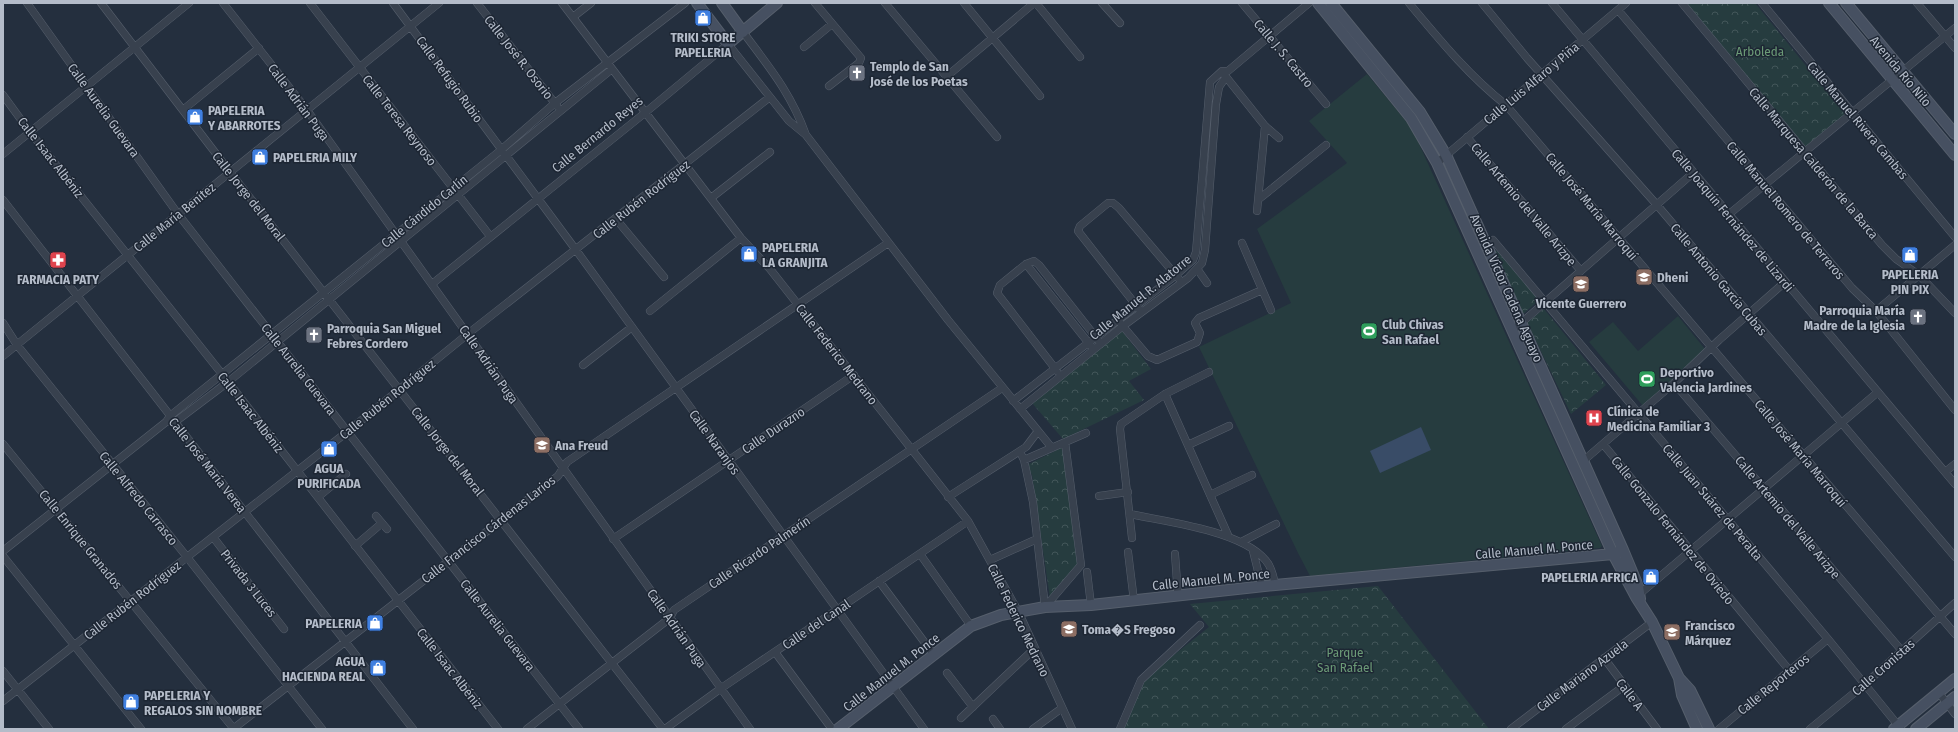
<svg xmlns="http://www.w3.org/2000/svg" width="1958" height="732" font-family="'Fira Sans Condensed',sans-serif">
  <defs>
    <pattern id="forest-crowns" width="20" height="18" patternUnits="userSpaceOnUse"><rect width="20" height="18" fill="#263c3f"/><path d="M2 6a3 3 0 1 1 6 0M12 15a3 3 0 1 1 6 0" fill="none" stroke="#435659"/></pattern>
  </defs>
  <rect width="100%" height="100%" fill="#242f3e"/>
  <path fill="#263c3f" d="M1367,74L1410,126L1415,135L1602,546L1600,548L1310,576L1298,553L1199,347L1291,303L1257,229L1347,163L1309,121Z
    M1678,316L1705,349L1643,406L1589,342L1613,322L1638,351Z"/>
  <path fill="url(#forest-crowns)" d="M1686,3H1755L1845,114L1805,149Z
    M1492,249L1501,253L1539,300L1523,314Z
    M1544,309L1606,385L1571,414L1527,322Z
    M1122,331L1151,369L1129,381L1144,400L1063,439L1032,403Z
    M1063,447L1078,565L1050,598L1032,475L1027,465Z
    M1378,586L1489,729H1123L1141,685L1155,670L1209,627L1190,604Z"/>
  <path fill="#394c67" d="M1421,427L1431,450L1380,473L1370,451Z"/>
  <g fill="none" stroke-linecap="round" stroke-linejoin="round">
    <defs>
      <path id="street" d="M27,3L178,214L579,729
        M101,3L230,172L663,729
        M223,3L307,110L750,729
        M310,3L490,236
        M393,3L576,250L924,729
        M477,3L557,106
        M562,3L741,238L770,269L968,521L1019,613L1072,729
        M815,3L861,58L859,63L829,86
        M885,3L997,137
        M964,3L1040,96
        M1036,3L1080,57
        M1102,3L1120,23
        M1242,3L1326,104
        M1409,3C1439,39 1468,75 1506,105L1955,634
        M1482,3L1527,58L1657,205L1955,557
        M1552,3L1955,484
        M1682,3L1882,245L1896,259L1919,275L1955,313
        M1762,3L1955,237
        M1917,3L1955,48
        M1618,10L1852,288L1876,311L1955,410
        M573,17L591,3
        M743,32C769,67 791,93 806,135
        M804,47L832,24
        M1223,73L1265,126L1279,138
        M946,77L1034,3
        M3,95L30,132L222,374L498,729
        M184,109L259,48
        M1467,137L1581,271
        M3,154L189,3
        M1437,163L1626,3
        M711,198L770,152
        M1259,199L1326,145
        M3,200L413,729
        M1257,211L1265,126
        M1728,215L1955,28
        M616,219L664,277
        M1493,240L1828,639L1901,729
        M1242,243L1271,310
        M1026,264L1091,346
        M1198,270L1207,283
        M432,284L646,112L728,44L789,121L806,135L948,320L1052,448
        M1139,309L1078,231L1080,226L1108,203H1113L1119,208L1179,279
        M650,311L741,238
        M1876,311L1955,245
        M3,323L17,345L187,557L322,729
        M1121,324L1148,356L1157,360L1197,342L1200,333L1195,323L1199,318L1262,290
        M1512,331L1693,173
        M3,356L439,3
        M583,365L632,327
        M1057,371L997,293L1000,285L1026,264L1034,261L1039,265L1098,340
        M1674,383L1902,651
        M1165,394L1228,535
        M1013,401L1176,275L1193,260L1196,252L1210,82L1222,71H1228L1309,3
        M1020,409L1123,326L1188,278L1202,263L1205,250L1216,104L1219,87L1226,77
        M171,422H175L228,382L612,69
        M3,444L234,729
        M1603,444L1790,671
        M1188,445L1229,426
        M1020,452L1024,460L1033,502L1045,607
        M1024,460L1086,433
        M1583,461L1674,383L1719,340L1785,282
        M1945,472L1955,464
        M1210,495L1252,475
        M1099,496L1128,492
        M318,497L346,474
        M948,497L1026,447L1038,431
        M1130,514C1166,522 1249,531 1269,565C1272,571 1274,578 1275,585
        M376,516L387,529
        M213,537L284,629
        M1132,538L1120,429L1121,424L1165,394L1209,372
        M613,539L854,375
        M1241,542L1276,524
        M355,546L382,523
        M3,551L166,422L170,416L501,150L555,103L685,3
        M1253,551L1262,587
        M1128,552L1134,601
        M920,554L971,626
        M1175,554L1178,596
        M3,556L141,729
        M990,560L1037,539
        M1087,572L1091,605
        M879,581L934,655
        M1636,597L1878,392
        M1045,607L1081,565L1065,442
        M775,652L832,729
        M1604,658L1657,729
        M3,671L49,729
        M947,673L973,707
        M1939,693L1955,714
        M3,701L347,432L474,329L770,97
        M961,718L1035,648
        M993,719L1000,729
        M233,729L558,476L567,462L888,243
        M527,729L670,618L674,610L1002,388
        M665,729L720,689L968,521
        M1033,729L1062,708
        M1120,729L1141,680L1200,625
        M1511,729L1652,622
        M1566,729L1624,686
        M1719,729L1828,639
        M1810,729L1865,684L1955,603"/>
      <path id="secondary" d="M697,3L728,44L777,3
        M722,3L743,32
        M1318,3L1411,118L1437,163L1613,554L1636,597L1652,622L1679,678L1690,690L1709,729
        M1331,3L1420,112L1446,155L1623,550L1638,586L1640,599
        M1829,3L1955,155
        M1846,3L1955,134
        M1679,678L1682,695L1697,729
        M838,729L971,626L1001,615L1045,607L1091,605L1275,585L1613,554L1623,550
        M1894,729L1955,679
        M1916,729L1955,697"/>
    </defs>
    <use href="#street" stroke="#565f6c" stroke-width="8"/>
    <use href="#secondary" stroke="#565f6c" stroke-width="12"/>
    <use href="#street" stroke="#38414e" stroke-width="7"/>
    <use href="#secondary" stroke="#465061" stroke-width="10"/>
  </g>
  <defs>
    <symbol id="shop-square" viewBox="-11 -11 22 22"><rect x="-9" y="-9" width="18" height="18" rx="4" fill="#3f7fe0" stroke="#1d2633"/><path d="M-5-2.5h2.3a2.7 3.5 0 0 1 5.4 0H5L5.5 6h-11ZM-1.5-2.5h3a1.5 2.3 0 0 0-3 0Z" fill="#fff"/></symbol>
    <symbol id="church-square" viewBox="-11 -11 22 22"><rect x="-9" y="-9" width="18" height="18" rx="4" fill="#6b7280" stroke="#1d2633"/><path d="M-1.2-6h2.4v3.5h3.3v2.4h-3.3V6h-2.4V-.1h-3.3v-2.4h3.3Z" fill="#fff"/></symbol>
    <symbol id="pharmacy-square" viewBox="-11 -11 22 22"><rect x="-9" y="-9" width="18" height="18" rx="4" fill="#e0444e" stroke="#1d2633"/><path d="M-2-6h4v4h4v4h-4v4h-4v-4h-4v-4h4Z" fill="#fff"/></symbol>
    <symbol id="school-square" viewBox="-11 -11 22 22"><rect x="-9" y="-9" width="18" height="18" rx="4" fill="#8d6e63" stroke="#1d2633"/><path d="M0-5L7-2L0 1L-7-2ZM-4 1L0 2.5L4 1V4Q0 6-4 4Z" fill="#fff"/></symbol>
    <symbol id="stadium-square" viewBox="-11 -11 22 22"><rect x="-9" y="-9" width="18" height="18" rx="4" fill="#2e9e5b" stroke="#1d2633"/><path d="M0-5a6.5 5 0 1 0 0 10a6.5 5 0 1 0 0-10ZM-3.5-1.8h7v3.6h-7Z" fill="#fff"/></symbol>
    <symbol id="hospital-square" viewBox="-11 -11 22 22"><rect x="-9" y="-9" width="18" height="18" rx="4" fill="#e0444e" stroke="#1d2633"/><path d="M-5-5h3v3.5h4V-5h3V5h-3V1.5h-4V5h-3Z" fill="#fff"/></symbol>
  </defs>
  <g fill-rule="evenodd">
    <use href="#shop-square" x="693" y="8" width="20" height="20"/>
    <use href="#church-square" x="847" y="63" width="20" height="20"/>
    <use href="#shop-square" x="185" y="107" width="20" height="20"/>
    <use href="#shop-square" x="250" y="147" width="20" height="20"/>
    <use href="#shop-square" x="739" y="244" width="20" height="20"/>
    <use href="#shop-square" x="1900" y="245" width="20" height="20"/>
    <use href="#pharmacy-square" x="48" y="250" width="20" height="20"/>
    <use href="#school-square" x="1634" y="267" width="20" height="20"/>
    <use href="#school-square" x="1571" y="274" width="20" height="20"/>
    <use href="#church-square" x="1908" y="307" width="20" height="20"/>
    <use href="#stadium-square" x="1359" y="321" width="20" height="20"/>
    <use href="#church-square" x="304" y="325" width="20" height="20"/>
    <use href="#stadium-square" x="1637" y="369" width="20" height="20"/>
    <use href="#hospital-square" x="1584" y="408" width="20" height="20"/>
    <use href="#school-square" x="532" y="435" width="20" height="20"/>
    <use href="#shop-square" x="319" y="439" width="20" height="20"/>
    <use href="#shop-square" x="1641" y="567" width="20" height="20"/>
    <use href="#shop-square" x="365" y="613" width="20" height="20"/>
    <use href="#school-square" x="1059" y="619" width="20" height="20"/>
    <use href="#school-square" x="1662" y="622" width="20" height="20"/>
    <use href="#shop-square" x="368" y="658" width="20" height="20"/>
    <use href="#shop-square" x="121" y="692" width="20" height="20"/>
  </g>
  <g text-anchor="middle" stroke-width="3" stroke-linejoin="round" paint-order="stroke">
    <g font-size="13" font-weight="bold" fill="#b4bcc9" stroke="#1d2633" text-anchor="start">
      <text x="703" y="42" text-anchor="middle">TRIKI STORE<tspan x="703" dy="15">PAPELERIA</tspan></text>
      <text x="870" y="71">Templo de San<tspan x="870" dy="15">José de los Poetas</tspan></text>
      <text x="208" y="115">PAPELERIA<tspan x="208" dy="15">Y ABARROTES</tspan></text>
      <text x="273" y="162">PAPELERIA MILY</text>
      <text x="762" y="252">PAPELERIA<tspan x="762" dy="15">LA GRANJITA</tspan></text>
      <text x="1910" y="279" text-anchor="middle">PAPELERIA<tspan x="1910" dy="15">PIN PIX</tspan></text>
      <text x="1657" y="282">Dheni</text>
      <text x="58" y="284" text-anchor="middle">FARMACIA PATY</text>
      <text x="1581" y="308" text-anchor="middle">Vicente Guerrero</text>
      <text x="1905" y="315" text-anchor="end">Parroquia María<tspan x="1905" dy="15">Madre de la Iglesia</tspan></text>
      <text x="1382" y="329">Club Chivas<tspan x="1382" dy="15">San Rafael</tspan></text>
      <text x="327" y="333">Parroquia San Miguel<tspan x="327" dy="15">Febres Cordero</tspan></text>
      <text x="1660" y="377">Deportivo<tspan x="1660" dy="15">Valencia Jardines</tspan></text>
      <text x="1607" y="416">Clínica de<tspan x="1607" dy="15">Medicina Familiar 3</tspan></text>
      <text x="555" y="450">Ana Freud</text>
      <text x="329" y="473" text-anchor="middle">AGUA<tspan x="329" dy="15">PURIFICADA</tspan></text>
      <text x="1638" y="582" text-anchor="end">PAPELERIA AFRICA</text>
      <text x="362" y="628" text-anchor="end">PAPELERIA</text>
      <text x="1685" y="630">Francisco<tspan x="1685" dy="15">Márquez</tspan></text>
      <text x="1082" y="634">Toma�S Fregoso</text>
      <text x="365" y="666" text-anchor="end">AGUA<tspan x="365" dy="15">HACIENDA REAL</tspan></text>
      <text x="144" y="700">PAPELERIA Y<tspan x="144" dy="15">REGALOS SIN NOMBRE</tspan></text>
    </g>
    <g font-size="13" fill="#6b9a76" stroke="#1d2633">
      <text x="1760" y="56">Arboleda</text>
      <text x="1345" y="657">Parque<tspan x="1345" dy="15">San Rafael</tspan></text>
    </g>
    <g font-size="13" fill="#b4bcc9" stroke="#1d2633">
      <text transform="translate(1284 53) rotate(50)" y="5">Calle J. S. Castro</text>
      <text transform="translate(519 57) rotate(52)" y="5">Calle José R. Osorio</text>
      <text transform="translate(1901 71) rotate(50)" y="5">Avenida Río Nilo</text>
      <text transform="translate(450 79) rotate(54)" y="5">Calle Refugio Rubio</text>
      <text transform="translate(1531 83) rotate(-40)" y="5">Calle Luis Alfaro y Piña</text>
      <text transform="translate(299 102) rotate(53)" y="5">Calle Adrián Puga</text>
      <text transform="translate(104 110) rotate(54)" y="5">Calle Aurelia Guevara</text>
      <text transform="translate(400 120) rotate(52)" y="5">Calle Teresa Reynoso</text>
      <text transform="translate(1858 120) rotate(50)" y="5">Calle Manuel Rivera Cambas</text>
      <text transform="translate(597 134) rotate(-39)" y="5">Calle Bernardo Reyes</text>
      <text transform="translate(51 157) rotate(52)" y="5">Calle Isaac Albéniz</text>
      <text transform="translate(1814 163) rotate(50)" y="5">Calle Marquesa Calderón de la Barca</text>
      <text transform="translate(249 196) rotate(52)" y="5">Calle Jorge del Moral</text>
      <text transform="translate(641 199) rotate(-38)" y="5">Calle Rubén Rodríguez</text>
      <text transform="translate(1524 204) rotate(50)" y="5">Calle Artemio del Valle Arizpe</text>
      <text transform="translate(1592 206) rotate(50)" y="5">Calle José María Marroquí</text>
      <text transform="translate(1786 210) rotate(50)" y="5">Calle Manuel Romero de Terreros</text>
      <text transform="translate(424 211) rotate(-39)" y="5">Calle Cándido Carlín</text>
      <text transform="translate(174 217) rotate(-39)" y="5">Calle María Benítez</text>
      <text transform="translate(1733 220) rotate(50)" y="5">Calle Joaquín Fernández de Lizardi</text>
      <text transform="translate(1719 279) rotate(50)" y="5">Calle Antonio García Cubas</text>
      <text transform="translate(1507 288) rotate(66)" y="5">Avenida Víctor Cadena Aguayo</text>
      <text transform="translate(1140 297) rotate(-39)" y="5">Calle Manuel R. Alatorre</text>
      <text transform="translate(837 354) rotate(52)" y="5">Calle Federico Medrano</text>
      <text transform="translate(489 364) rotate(55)" y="5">Calle Adrián Puga</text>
      <text transform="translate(299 369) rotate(52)" y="5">Calle Aurelia Guevara</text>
      <text transform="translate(387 399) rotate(-39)" y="5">Calle Rubén Rodríguez</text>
      <text transform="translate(251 412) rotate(52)" y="5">Calle Isaac Albéniz</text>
      <text transform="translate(773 430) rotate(-34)" y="5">Calle Durazno</text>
      <text transform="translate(715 442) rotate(54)" y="5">Calle Naranjos</text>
      <text transform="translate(448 451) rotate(52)" y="5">Calle Jorge del Moral</text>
      <text transform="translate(1801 453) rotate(50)" y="5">Calle José María Marroquí</text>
      <text transform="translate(208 465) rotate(52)" y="5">Calle José María Verea</text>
      <text transform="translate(139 498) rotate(51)" y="5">Calle Alfredo Carrasco</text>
      <text transform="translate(1713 502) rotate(50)" y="5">Calle Juan Suárez de Peralta</text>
      <text transform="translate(1788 517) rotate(50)" y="5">Calle Artemio del Valle Arizpe</text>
      <text transform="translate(488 529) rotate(-38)" y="5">Calle Francisco Cárdenas Larios</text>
      <text transform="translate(1673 530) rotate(51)" y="5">Calle Gonzalo Fernández de Oviedo</text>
      <text transform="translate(81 539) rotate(51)" y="5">Calle Enrique Granados</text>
      <text transform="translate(1534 549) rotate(-5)" y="5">Calle Manuel M. Ponce</text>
      <text transform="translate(759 552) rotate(-34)" y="5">Calle Ricardo Palmerín</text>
      <text transform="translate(1211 579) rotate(-6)" y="5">Calle Manuel M. Ponce</text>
      <text transform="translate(249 583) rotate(52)" y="5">Privada 3 Luces</text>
      <text transform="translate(132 600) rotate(-38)" y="5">Calle Rubén Rodríguez</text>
      <text transform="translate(1019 620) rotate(64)" y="5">Calle Federico Medrano</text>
      <text transform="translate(816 624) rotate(-34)" y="5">Calle del Canal</text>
      <text transform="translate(498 625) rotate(52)" y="5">Calle Aurelia Guevara</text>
      <text transform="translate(677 628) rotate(55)" y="5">Calle Adrián Puga</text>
      <text transform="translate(1883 667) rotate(-41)" y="5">Calle Cronistas</text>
      <text transform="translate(450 668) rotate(52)" y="5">Calle Isaac Albéniz</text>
      <text transform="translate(891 672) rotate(-38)" y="5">Calle Manuel M. Ponce</text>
      <text transform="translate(1582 675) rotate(-37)" y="5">Calle Mariano Azuela</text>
      <text transform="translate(1773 684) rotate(-39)" y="5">Calle Reporteros</text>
      <text transform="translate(1630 694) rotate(53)" y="5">Calle A</text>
    </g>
  </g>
  <rect width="1958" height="732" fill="none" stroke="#b4bcc9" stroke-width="8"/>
</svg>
